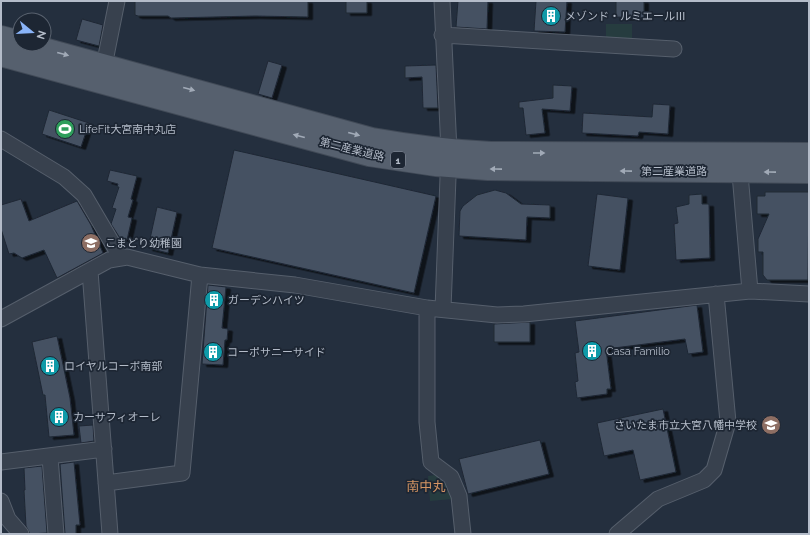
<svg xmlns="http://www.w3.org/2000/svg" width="810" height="535" font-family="Raleway,'Noto Sans JP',sans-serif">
  <defs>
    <filter id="shadow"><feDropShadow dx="4.5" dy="2.5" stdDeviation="0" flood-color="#0009"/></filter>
  </defs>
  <rect width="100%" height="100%" fill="#242f3e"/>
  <path fill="#263c3f" d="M606,24H632V40H606Z
    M435,475L447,486L453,499L430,501L428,476Z"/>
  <path fill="#455162" stroke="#1f2835" filter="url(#shadow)" d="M135,1H308V17L255,16L171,18L168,16H138L135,15Z
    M346,1H367V13H346Z
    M458,1H488L487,29L456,27Z
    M536,1H567L565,32L534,31Z
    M616,1H644V18L616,17Z
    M82,19L103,25L99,46L76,40Z
    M268,61L282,65L272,98L258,94Z
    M436,65L438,108H423L422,77L405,78V66Z
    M553,85L572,86L570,111L542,109L545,133L526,135L523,108H519V102L553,98Z
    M653,104L670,105L668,134L639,132L638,136L582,133L583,113L652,117Z
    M49,110L89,123L81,147L42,134Z
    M234,150L436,196L414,293L212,248Z
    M110,170L137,176L131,199L133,200L128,217L132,218L127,240L120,238L111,224L116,209L112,208L119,187H117L118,184L107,181Z
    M495,190L506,193L521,204L550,205V218L527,217L526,240L459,236L460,211L463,206L477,195Z
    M765,192H809L808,280H767L763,275V252H758V239L769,214H757V196H765Z
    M597,194L628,198L620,270L588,266Z
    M702,194V204H709L710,258L676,260L674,224L678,223L676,207L689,204V195Z
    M21,199L29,221L77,201L91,225L103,253L57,278L44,250L22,258L14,253L9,254L1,229V205Z
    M157,207L177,212L168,253L148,248Z
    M208,285L226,287L222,328L228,329L227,340H225L223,365L202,364Z
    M697,305L703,352L688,354L685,339L606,349L611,389H607V394L577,398L575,382L578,381L575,353L579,352L575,321Z
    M530,322V342H494V324Z
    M57,336L70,398L74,435L49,437L45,395H43L32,342Z
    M663,409L676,472L640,480L633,450L604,456L597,423Z
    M93,425L94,441L81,443L79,426Z
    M540,440L549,474L468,494L459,459Z
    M74,462L80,525H76V534H65L60,464Z
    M42,466L47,533L30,534L26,526L24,490H25L24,468Z"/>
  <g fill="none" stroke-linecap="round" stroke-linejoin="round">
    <defs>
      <path id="minor" d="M442,1L449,151L443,309
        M442,35L674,49
        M103,75L104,66L117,1
        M1,139L64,177L84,195L121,258
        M739,162L750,291
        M90,271L110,534
        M427,308V422L431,462L451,477L459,496L463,534
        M1,319L109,260L127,257L200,275L295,285L427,308L497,315L524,314L750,291L809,294
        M50,457L56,534
        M1,462L104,449
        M106,483L182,473L200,275
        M1,501L8,519L21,534
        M617,534L658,499L704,480L714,470L728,422L716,294"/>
      <path id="primary" d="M1,37L20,42
        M26,44L372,139C412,146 451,151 491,153L809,154
        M1,55L369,155L436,165L488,169L809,172"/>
    </defs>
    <use href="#minor" stroke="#565f6c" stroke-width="17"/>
    <use href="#primary" stroke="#414a57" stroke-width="24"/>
    <use href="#minor" stroke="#38414e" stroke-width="15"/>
    <use href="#primary" stroke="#56606e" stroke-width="22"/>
  </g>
  <defs><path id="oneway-solid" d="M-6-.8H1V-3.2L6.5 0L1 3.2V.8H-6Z"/></defs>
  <g fill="#a1aab7">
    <use href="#oneway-solid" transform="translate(63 54) rotate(15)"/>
    <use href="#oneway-solid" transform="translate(189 89) rotate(15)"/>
    <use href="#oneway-solid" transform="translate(354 134) rotate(15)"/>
    <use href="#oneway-solid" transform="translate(299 136) rotate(-165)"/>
    <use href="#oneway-solid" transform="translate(539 153)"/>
    <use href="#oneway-solid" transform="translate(496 169) rotate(-179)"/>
    <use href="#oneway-solid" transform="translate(626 171) rotate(-179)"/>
    <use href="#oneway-solid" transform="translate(770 172) rotate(-179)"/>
  </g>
  <defs>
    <symbol id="building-disc" viewBox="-11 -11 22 22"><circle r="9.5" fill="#0f9aa8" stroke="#1d2633"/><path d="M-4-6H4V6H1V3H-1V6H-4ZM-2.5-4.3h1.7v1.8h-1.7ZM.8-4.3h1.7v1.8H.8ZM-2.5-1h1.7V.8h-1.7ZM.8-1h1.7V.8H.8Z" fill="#fff"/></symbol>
    <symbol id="stadium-disc" viewBox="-11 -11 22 22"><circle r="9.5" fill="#2e9e5b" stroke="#1d2633"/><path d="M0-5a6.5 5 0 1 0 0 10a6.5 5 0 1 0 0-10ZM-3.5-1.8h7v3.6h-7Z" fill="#fff"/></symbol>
    <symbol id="school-disc" viewBox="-11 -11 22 22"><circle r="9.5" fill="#8d6e63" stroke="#1d2633"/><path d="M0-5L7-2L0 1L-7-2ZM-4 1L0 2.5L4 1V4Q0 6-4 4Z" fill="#fff"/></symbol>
  </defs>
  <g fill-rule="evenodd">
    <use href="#building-disc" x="540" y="5" width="22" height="22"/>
    <use href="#stadium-disc" x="54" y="118" width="22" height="22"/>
    <use href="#school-disc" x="80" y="232" width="22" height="22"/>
    <use href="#building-disc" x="203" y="289" width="22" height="22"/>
    <use href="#building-disc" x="581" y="340" width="22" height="22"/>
    <use href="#building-disc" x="202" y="341" width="22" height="22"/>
    <use href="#building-disc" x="39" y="355" width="22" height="22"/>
    <use href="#building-disc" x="48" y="406" width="22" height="22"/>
    <use href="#school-disc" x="760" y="414" width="22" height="22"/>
  </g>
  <g text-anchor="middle" stroke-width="3.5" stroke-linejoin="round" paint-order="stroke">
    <rect fill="#1d2633" stroke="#878f9c" stroke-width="1" x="391" y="152" width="14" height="16" rx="3"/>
    <g font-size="10" font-weight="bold" fill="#b4bcc9">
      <text x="398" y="164">1</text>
    </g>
    <g font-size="11" fill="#b4bcc9" stroke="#1d2633" text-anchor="start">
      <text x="565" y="20">メゾンド・ルミエールⅢ</text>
      <text x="79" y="133">LifeFit大宮南中丸店</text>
      <text x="105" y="247">こまどり幼稚園</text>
      <text x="228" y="304">ガーデンハイツ</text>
      <text x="606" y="355">Casa Familio</text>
      <text x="227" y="356">コーポサニーサイド</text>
      <text x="64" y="370">ロイヤルコーポ南部</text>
      <text x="73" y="421">カーサフィオーレ</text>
      <text x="757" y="429" text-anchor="end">さいたま市立大宮八幡中学校</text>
    </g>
    <g font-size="11" fill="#b4bcc9" stroke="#1d2633">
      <text transform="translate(352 149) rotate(14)" y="4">第二産業道路</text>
      <text x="674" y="175">第二産業道路</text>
    </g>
    <g font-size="13" fill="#d59563" stroke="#1d2633">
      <text x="426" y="491">南中丸</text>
    </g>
  </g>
  <rect width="810" height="535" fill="none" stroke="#b4bcc9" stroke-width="4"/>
  <g transform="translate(32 32) rotate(108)"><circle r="19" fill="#1d2633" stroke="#59626f"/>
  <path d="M0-3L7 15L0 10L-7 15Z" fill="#8ab4f8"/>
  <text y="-6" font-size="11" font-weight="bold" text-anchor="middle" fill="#b4bcc9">N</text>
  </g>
</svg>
